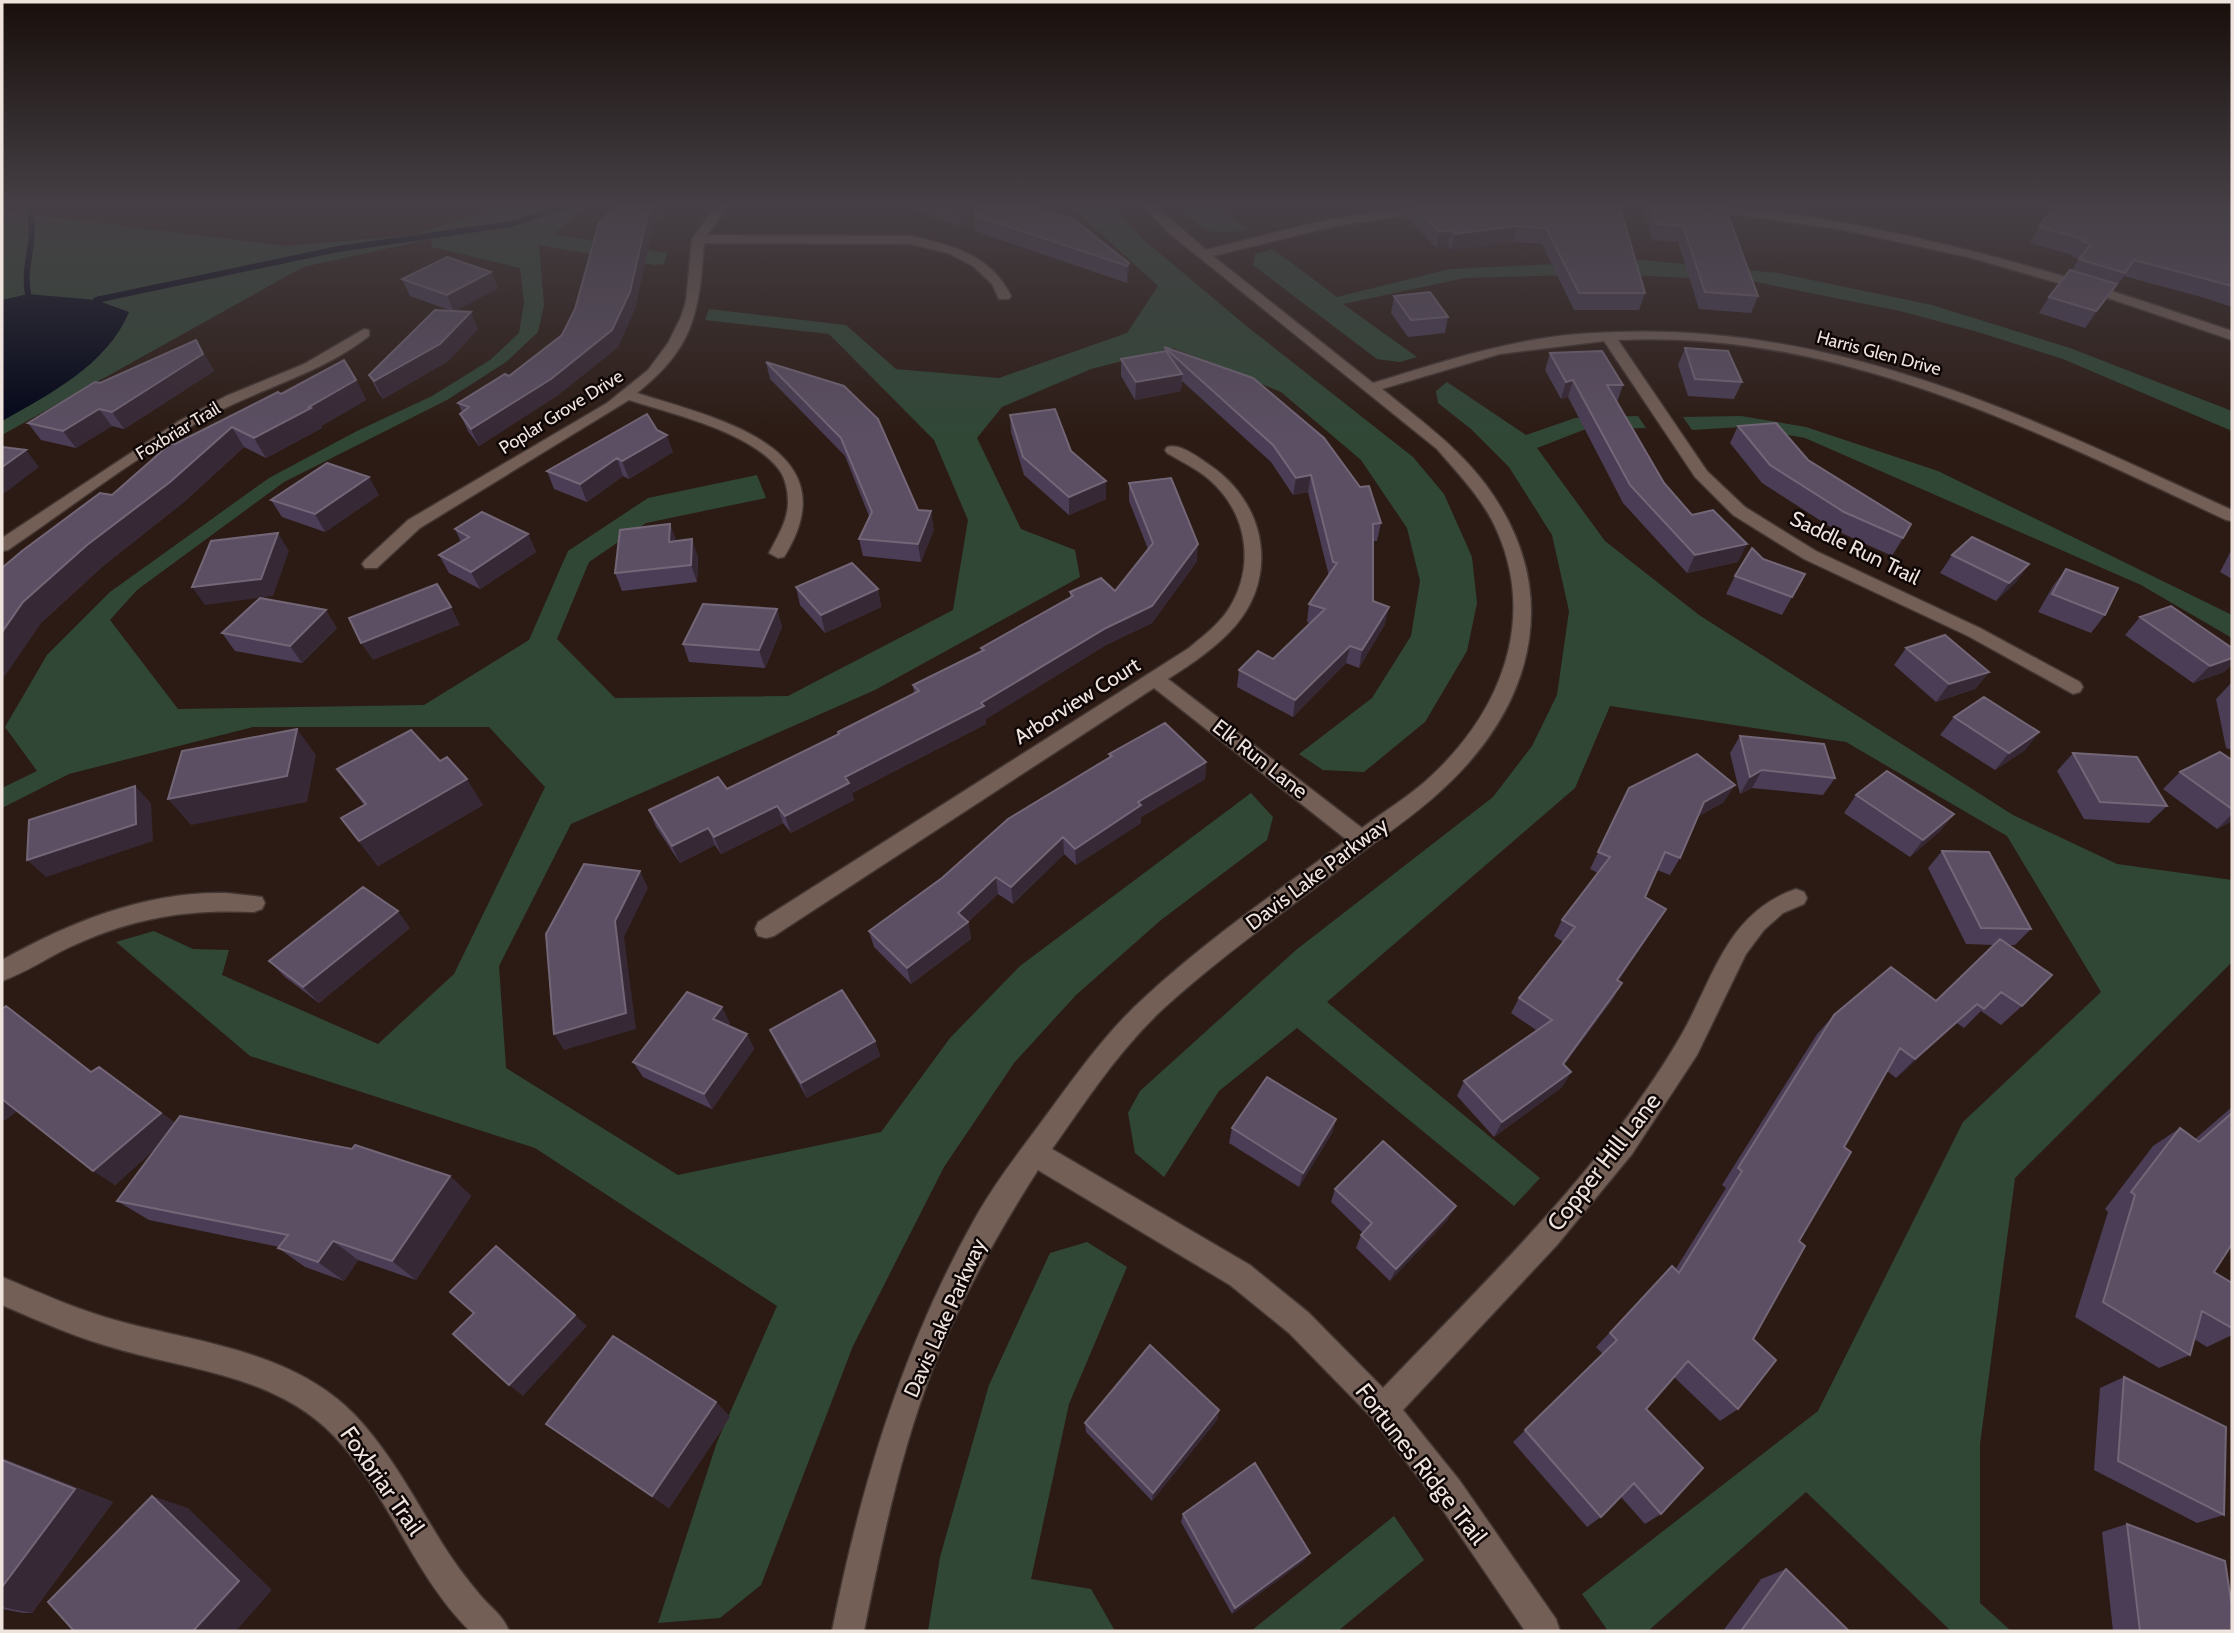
<svg xmlns="http://www.w3.org/2000/svg" width="2234" height="1633" font-family="Cabin,sans-serif">
  <rect width="100%" height="100%" fill="#2c1b14"/>
  <path fill="#304736" d="M500,207H587L554,234L667,253L664,264L654,265L539,245L544,305L538,332L506,362L447,400L284,482L137,590L110,620L178,709L424,705L529,640L568,551L648,498L757,475L766,498L646,523L589,562L557,639L615,698L788,696L953,610L968,520L934,440L829,334L705,320L709,309L846,325L896,369L999,378L1127,333L1158,286L1075,210L1066,207H1112L1145,241L1249,328L1413,457L1444,494L1472,557L1477,603L1467,651L1425,722L1364,772L1323,770L1299,754L1372,698L1411,636L1420,581L1407,528L1361,460L1281,392L1173,348L1091,369L1002,407L977,438L1021,529L1075,550L1080,577L875,690L571,824L499,966L506,1068L678,1175L881,1132L950,1038L1020,966L1251,793L1273,817L1267,840L1161,920L1076,995L1014,1063L944,1167L853,1346L761,1585L720,1618L658,1623L717,1442L777,1306L535,1148L250,1056L116,942L154,931L193,949L229,950L222,975L378,1044L454,974L545,787L489,727H253L69,774L2,808V788L37,771L5,727L47,655L110,592L269,478L357,431L432,396L490,360L519,333L524,303L520,268L432,247L431,239L303,267L2,435V211L286,246L412,235Z
    M1180,207H1219L1249,230C1211,234 1206,235 1180,207Z
    M1273,249L1337,297L1450,269L1642,260L1778,273L1932,305L2070,348L2232,411V431L2063,359L1978,332L1900,311L1751,281L1607,274L1465,278L1343,304L1417,357L1400,362L1377,359L1253,265L1255,254Z
    M1447,382L1526,435L1575,418L1638,416L1646,428L1586,429L1537,448L1605,541L1699,615L2013,815L2117,864L2232,880V962L2015,1178L1980,1444V1603L2011,1631H1951L1806,1492L1648,1631H1608L1582,1594L1818,1411L1963,1122L2101,992L2007,836L1846,742L1610,706L1575,788L1327,1002L1540,1178L1514,1206L1297,1028L1219,1091L1164,1177L1135,1153L1128,1113L1140,1091L1296,950L1493,797L1532,746L1557,695L1569,611L1552,535L1509,467L1471,429L1438,403L1436,391Z
    M1741,416L1806,427L1938,471L2232,615V638L2141,585L1805,438L1741,427L1692,430L1683,417Z
    M1087,1242L1127,1267L1069,1404L1031,1579L1091,1589L1115,1631H928L940,1557L989,1385L1050,1253Z
    M1394,1516L1424,1560L1338,1631H1251Z"/>
  <path fill="#010518" d="M28,294L96,300L129,312C107,365 50,394 2,421V300Z"/>
  <g fill="none" stroke-linecap="round" stroke-linejoin="round">
    <path stroke="#010518" stroke-width="6" d="M28,207C39,237 22,263 28,294
      M96,300L338,249L511,224L565,207"/>
    <defs>
      <path id="street" d="M715,207H728L707,235L910,236C952,245 991,255 1011,296L1009,299H999L992,284L973,266L948,253L910,244L704,243C699,312 695,347 637,393C715,418 853,447 784,557L778,558L769,553C777,537 788,521 788,502C788,490 785,476 777,467C747,431 672,414 629,400L420,528L377,568H365L362,564L365,560L408,520L607,403L648,370L668,343L681,317L686,301L692,239Z
        M1144,207H1157L1206,250C1283,231 1360,207 1440,207L1434,211L1335,226L1213,256L1373,383C1440,362 1507,340 1578,334C1820,314 2019,412 2232,510V521L2226,520C2034,430 1836,329 1618,340L1707,471L1745,507L1816,551L1980,628L2080,682L2083,687L2080,692L2073,694L1968,636L1804,559L1733,515L1695,477L1604,341L1500,354L1382,389C1419,419 1458,447 1486,485C1563,589 1536,702 1445,787C1414,817 1375,841 1341,868C1281,914 1219,958 1163,1009C1119,1050 1086,1101 1052,1149L1250,1265L1309,1313L1383,1388C1488,1278 1601,1171 1679,1039C1713,982 1725,913 1796,889L1804,892L1807,898L1804,904L1783,913L1764,930L1746,954L1697,1055L1632,1154L1557,1245L1403,1410L1460,1481L1556,1619L1560,1631H1525L1438,1503L1373,1419L1289,1333L1230,1285L1038,1170C999,1231 963,1295 935,1363C901,1448 882,1541 864,1631H832C860,1489 902,1349 973,1222C994,1184 1022,1148 1048,1113C1078,1072 1108,1030 1146,996C1208,939 1279,890 1347,840L1154,688L774,936L766,938L758,936L755,929L758,922L1189,648C1203,636 1218,625 1228,610C1254,570 1249,520 1216,486C1203,472 1184,463 1167,453L1165,450L1167,447C1181,443 1199,458 1211,466C1265,503 1279,574 1236,625C1217,647 1193,663 1168,679L1362,828C1384,811 1410,796 1430,777C1500,713 1537,621 1497,531C1484,500 1459,475 1437,449L1169,233Z
        M1705,207C1764,207 1822,218 1879,230C2000,254 2116,291 2232,331V340L2099,295L1972,258L1844,230L1711,211Z
        M364,329L369,330V336C323,372 268,386 217,412C143,451 77,503 8,550L2,551V538L179,421L226,396L304,364Z
        M226,893L262,897L265,903L262,909L254,912C186,909 132,918 70,947C47,958 25,973 2,981V960C70,922 146,891 226,893Z
        M2,1277C41,1293 80,1311 122,1322C202,1343 294,1352 355,1415C391,1453 415,1500 442,1543C453,1561 466,1578 480,1595C490,1607 503,1615 509,1631H470C413,1575 389,1494 334,1436C277,1377 196,1371 121,1350C80,1339 41,1322 2,1305Z"/>
    </defs>
    <use href="#street" stroke="#433632" stroke-width="3"/>
    <use href="#street" fill="#735f56" fill-rule="evenodd"/>
  </g>
  <path fill="#4a3d55" d="M615,207H672L654,224L635,308L618,347L558,395L479,446L468,431L460,414L462,412L458,403L509,376L562,335L575,309Z
    M907,207H974L960,226Z
    M1410,207H1620L1645,293L1639,310H1574L1542,244L1513,242L1451,250L1448,246L1436,248L1408,218Z
    M1644,207H1705L1707,214L1758,296L1751,313L1699,309L1678,242L1652,240Z
    M2232,207V307L2205,298L2124,276L2085,328L2039,313L2049,297L2072,270L2079,259L2072,257L2073,255L2030,243L2039,227Z
    M974,215L1129,263L1128,279L1127,283L975,231Z
    M491,272L498,288L455,311L478,329L448,361L383,399L378,392L369,375L452,311L410,296L402,279Z
    M1394,296L1448,317L1445,333L1408,337L1391,313Z
    M1164,347L1381,523L1377,541H1373V601L1385,624L1359,668L1346,663L1293,717L1237,687L1239,670L1273,659L1310,623L1307,622L1309,604L1329,576L1308,492L1293,495L1271,462L1182,381L1181,391L1135,400L1121,376V359L1164,352Z
    M1685,348L1742,382L1734,399L1688,396L1678,365Z
    M1550,353L1623,385L1617,402L1664,483L1692,515L1738,562L1687,573L1623,503L1568,397L1561,399L1545,370Z
    M206,357L214,371L124,429L112,426L76,448L41,440L28,423L100,383Z
    M766,362L918,510L934,529L921,562L863,556L859,539L869,516L845,456L770,379Z
    M356,380L366,400L321,426L322,428L266,458L244,447L184,502L103,566L42,622L112,495L175,444L281,394Z
    M647,414L673,452L629,479L623,476L587,502L554,489L547,471Z
    M1010,415L1071,451L1106,481V499L1069,515L1024,475L1011,432Z
    M1738,426L1808,460L1903,538L1892,556L1835,530L1762,483L1730,443Z
    M1129,483L1197,561L1152,623L1106,645L986,719V724L852,793L854,800L791,833L783,823L721,854L715,845L680,863L656,827L649,810L727,789L838,735V732L914,694L913,685L982,651L981,648L1070,597V592L1115,591L1148,549L1129,501Z
    M379,495L325,532L282,517L271,500Z
    M670,524L676,541L698,557L697,582L622,591L615,573Z
    M455,529L528,534L536,552L480,589L449,573L439,555L461,542Z
    M2232,549V579L2220,572Z
    M1952,555L2029,564L2016,582L1996,601L1940,573Z
    M1763,559L1805,574L1782,615L1726,594L1735,576Z
    M2066,569L2105,615L2091,633L2038,612L2053,586Z
    M796,587L878,589L881,607L825,633L800,605Z
    M777,609L782,627L765,668L689,662L683,644Z
    M2140,617L2232,648V664L2224,672L2193,683L2125,635Z
    M337,628L302,663L235,651L222,633Z
    M1906,648L1989,672L1975,689L1936,702L1894,665Z
    M2232,682V750L2226,748L2216,699Z
    M1954,717L2039,732L2025,750L1995,770L1940,735Z
    M1740,736L1835,778L1823,795L1752,788L1740,794L1730,753Z
    M2073,753L2167,806L2149,823L2084,819L2057,771Z
    M1109,754L1206,762L1205,779L1141,817V823L1076,865L1064,854L1013,904L998,894L968,922L971,939L911,984L874,947L869,931L1109,758Z
    M2232,760V821L2217,829L2163,789L2180,772Z
    M440,761L483,805L378,866L341,818L364,805L337,769Z
    M1629,788L1724,802L1697,817L1680,858L1670,875L1657,870L1645,897L1666,909L1656,925L1618,981L1613,999L1564,1065L1571,1072L1562,1087L1494,1137L1457,1096L1464,1081L1536,1030L1511,1013L1519,998L1563,942L1554,936L1562,920L1598,873L1590,869Z
    M1856,795L1954,814L1940,831L1910,857L1844,813Z
    M1942,851L2031,929L2015,945H2008L2022,1006L2001,1025L1981,1011L1964,1028L1957,1023L1896,1078L1887,1071L1844,1147L1753,1339L1738,1409L1720,1421L1674,1377L1646,1409L1661,1514L1645,1524L1621,1497L1601,1517L1587,1527L1513,1442L1603,1354L1596,1347L1657,1282L1672,1266L1675,1270L1726,1188L1722,1185L1817,1034L1834,1015L1936,1001L1994,945L1966,944L1928,868Z
    M410,928L319,1003L285,977L269,961Z
    M730,1023L728,1025L747,1034L754,1049L712,1109L643,1077L633,1062Z
    M770,1030L875,1041L880,1056L807,1098L777,1045Z
    M99,1067L175,1123L450,1176L471,1196L416,1280L358,1260L344,1281L305,1267L278,1248L279,1247L149,1220L117,1201L155,1149L115,1185L17,1111L5,1120L2,1119L92,1072Z
    M2232,1107V1244L2214,1272L2232,1283V1335L2207,1347L2194,1339L2190,1355L2159,1368L2075,1317L2108,1212L2105,1209L2153,1146L2180,1128L2195,1139Z
    M1336,1119L1332,1133L1299,1187L1229,1143L1232,1128Z
    M1335,1189L1448,1219L1390,1281L1356,1248L1361,1235L1363,1233L1331,1202Z
    M2124,1377L2224,1515L2197,1523L2094,1470L2100,1388Z
    M716,1402L730,1417L669,1508L546,1424Z
    M1219,1410L1217,1420L1152,1501L1086,1432L1085,1423Z
    M2,1458L113,1502L32,1613H23L2,1609Z
    M1183,1514L1305,1560L1232,1614L1181,1522Z
    M2127,1524L2232,1631H2113L2102,1532Z
    M1786,1569L1849,1631H1723L1761,1579Z"/>
  <path fill="#372835" d="M651,207H672L654,224L635,308L618,347L558,395L479,446L471,429L551,379Z
    M960,207H974L960,226L958,210Z
    M1517,226L1513,242L1451,250L1455,234Z
    M1451,230L1448,246L1436,248L1440,232Z
    M1129,263L1128,279L1127,283V266Z
    M491,272L498,288L454,312L447,295Z
    M2117,284L2106,300L2085,328L2096,311Z
    M471,312L478,329L448,361L383,399L374,381Z
    M196,340L214,371L124,429L112,412Z
    M1182,374L1181,391L1135,400L1136,382Z
    M356,380L366,400L321,426L322,428L266,458L254,438Z
    M1573,380L1568,397L1561,399L1566,382Z
    M99,409L112,426L76,448L63,431Z
    M232,427L244,447L184,502L103,566L42,622L2,680V632L23,602L87,545Z
    M667,435L673,452L629,479L622,461Z
    M26,450L39,467L2,495V467Z
    M617,458L623,476L587,502L580,484Z
    M1311,475L1308,492L1293,495L1296,478Z
    M369,477L379,495L325,532L315,514Z
    M1106,481V499L1069,515V497Z
    M931,511L934,529L921,562L918,544Z
    M670,524L676,541L669,542Z
    M278,533L289,551L273,596L205,605L192,587Z
    M528,534L536,552L480,589L471,572Z
    M692,539L698,557L697,582L691,565Z
    M1198,544L1197,561L1152,623L1106,645L986,719V724L852,793L854,800L791,833L785,816Z
    M1747,544L1738,562L1687,573L1695,555Z
    M2029,564L2016,582L1996,601L2009,583Z
    M878,589L881,607L825,633L821,615Z
    M451,607L460,625L373,660L361,643Z
    M1389,607L1385,624L1359,668L1362,650Z
    M777,609L782,627L765,668L759,650Z
    M326,610L337,628L302,663L290,646Z
    M1350,646L1346,663L1293,717L1295,700Z
    M2232,658V664L2224,672L2193,683L2210,666Z
    M1989,672L1975,689L1936,702L1949,684Z
    M297,729L316,755L307,802L191,825L168,799Z
    M2039,732L2025,750L1995,770L2009,753Z
    M1206,762L1205,779L1141,817V823L1076,865L1075,849L1138,802Z
    M1762,770L1752,788L1740,794L1750,777Z
    M467,779L483,805L378,866L359,841Z
    M1735,785L1724,802L1694,819L1704,802Z
    M135,786L151,803L153,841L46,877L27,860Z
    M777,806L783,823L721,854L714,837Z
    M1954,814L1940,831L1910,857L1923,840Z
    M2232,814V821L2217,829Z
    M708,828L715,845L680,863L672,846Z
    M1063,837L1064,854L1013,904L1011,887Z
    M640,871L648,888L624,937L636,1029L564,1050L554,1034L615,921Z
    M996,877L998,894L968,922L971,939L911,984L907,968L958,913Z
    M1666,909L1656,925L1608,996L1617,980Z
    M398,911L410,928L319,1003L303,987Z
    M1622,983L1613,999L1554,1079L1563,1064Z
    M1977,1004L1957,1023L1896,1078L1915,1059Z
    M722,1007L730,1023L721,1035L713,1019Z
    M747,1034L754,1049L712,1109L704,1094Z
    M875,1041L880,1056L807,1098L801,1083Z
    M1571,1072L1562,1087L1494,1137L1502,1122Z
    M2,1098L19,1109L5,1120L2,1119Z
    M161,1113L180,1127L115,1185L93,1171Z
    M1336,1119L1332,1133L1299,1187L1303,1173Z
    M450,1176L471,1196L416,1280L392,1261Z
    M1456,1206L1448,1219L1390,1281L1396,1269Z
    M333,1241L358,1260L344,1281L318,1262Z
    M575,1315L587,1326L523,1396L509,1385Z
    M716,1402L730,1417L669,1508L652,1496Z
    M1219,1410L1217,1420L1152,1501L1153,1493Z
    M2,1458L113,1502L32,1613L2,1607Z
    M152,1496L188,1508L272,1590L236,1631H193Z
    M1310,1553L1305,1560L1232,1614L1235,1608Z"/>
  <path fill="#5c4f64" stroke="#736677" stroke-width="2" d="M615,207H651L649,209L630,292L612,330L551,379L471,429L460,414L469,407L458,403L505,374L509,376L562,335L575,309L599,223Z
    M974,207H1034L1073,219L1129,263L1127,266L974,215Z
    M1416,207H1620L1645,293H1579L1546,228L1517,226L1455,234L1451,230L1440,232Z
    M1653,207H1705L1707,214L1728,215L1758,296L1705,292L1683,226L1657,224Z
    M2053,207H2232V286L2134,260L2125,273L2079,259L2091,244L2082,241L2084,239L2039,227Z
    M447,257L491,272L447,295L402,279Z
    M2070,270L2117,284L2096,311L2049,297Z
    M1430,292L1448,317L1411,320L1394,296Z
    M435,310L471,312L440,344L374,381L369,375Z
    M196,340L203,354L112,412L99,409L63,431L28,423L95,382L100,383Z
    M1164,347L1253,378L1324,438L1360,487L1369,486L1381,523L1373,524V601L1389,607L1362,650L1350,646L1295,700L1239,670L1258,651L1273,659L1325,609L1309,604L1337,563L1333,562L1311,475L1296,478L1273,445Z
    M1685,348L1728,351L1742,382L1695,379Z
    M1166,351L1182,374L1136,382L1121,359Z
    M1602,351L1623,385H1607L1664,483L1692,515L1713,510L1747,544L1695,555L1630,485L1573,380L1566,382L1550,353Z
    M344,360L356,380L309,407L311,408L254,438L232,427L170,482L87,545L23,602L2,632V568L22,551L100,493L112,495L170,444H175L278,392L281,394Z
    M766,362L844,386L878,419L918,510L931,511L918,544L859,539L872,512L841,438Z
    M1055,409L1071,451L1106,481L1069,497L1023,457L1010,415Z
    M647,414L657,430L667,435L622,461L617,458L580,484L547,471Z
    M1776,423L1808,460L1911,524L1903,538L1844,512L1770,465L1738,426Z
    M2,447L26,450L2,467Z
    M327,463L369,477L315,514L271,500Z
    M1171,478L1198,544L1152,606L1106,628L981,703L984,706L845,777L849,783L785,816L777,806L714,837L708,828L672,846L649,810L718,777L727,789L839,734L838,732L919,691L913,685L984,650L981,648L1073,596L1070,592L1101,578L1115,591L1153,543L1129,483Z
    M482,512L528,534L471,572L439,555L469,537L455,529Z
    M670,524L669,542L692,539L691,565L615,573L620,530Z
    M278,533L261,579L192,587L211,541Z
    M1972,537L2029,564L2009,583L1952,555Z
    M1752,548L1763,559L1805,574L1792,597L1735,576Z
    M852,563L878,589L821,615L796,587Z
    M2066,569L2118,588L2105,615L2052,594Z
    M437,584L451,607L361,643L349,618Z
    M260,598L326,610L290,646L222,633Z
    M703,604L777,609L759,650L683,644Z
    M2171,606L2232,648V658L2210,666L2140,617Z
    M1945,635L1989,672L1949,684L1906,648Z
    M1984,697L2039,732L2009,753L1954,717Z
    M1165,723L1206,762L1138,802L1141,805L1075,849L1063,837L1011,887L996,877L958,913L968,922L907,968L869,931L942,878L1008,819L1112,756L1109,754Z
    M297,729L287,776L168,799L182,751Z
    M411,730L440,761L447,757L467,779L359,841L341,818L366,804L337,769Z
    M1740,736L1824,744L1835,778L1762,770L1750,777Z
    M2220,752L2232,760V809L2180,772Z
    M2073,753L2137,757L2167,806L2100,802Z
    M1697,754L1735,785L1704,802L1680,858L1665,852L1645,897L1666,909L1617,980L1622,983L1563,1064L1571,1072L1502,1122L1464,1081L1552,1020L1519,998L1575,927L1562,920L1610,857L1598,852L1629,788Z
    M1887,771L1954,814L1923,840L1856,795Z
    M135,786L136,824L27,860L29,820Z
    M1942,851L1989,852L2031,929L1981,928Z
    M584,864L640,871L615,921L626,1013L554,1034L546,934Z
    M363,887L398,911L303,987L269,961Z
    M2000,939L2052,975L2022,1006L2001,992L1984,1009L1977,1004L1915,1059L1900,1048L1844,1147L1851,1152L1799,1241L1805,1246L1753,1339L1776,1360L1738,1409L1688,1361L1646,1409L1703,1468L1661,1514L1634,1483L1601,1517L1525,1430L1617,1340L1610,1333L1672,1266L1679,1273L1742,1171L1738,1168L1834,1015L1891,967L1936,1001Z
    M842,990L875,1041L801,1083L770,1030Z
    M687,992L722,1007L713,1019L747,1034L704,1094L633,1062Z
    M6,1006L91,1072L99,1067L161,1113L93,1171L2,1099V1009Z
    M1267,1077L1336,1119L1303,1173L1232,1128Z
    M2232,1113V1244L2214,1272L2232,1283V1328L2202,1311L2190,1355L2103,1302L2135,1195L2131,1192L2180,1128L2199,1142Z
    M180,1116L352,1149L355,1145L450,1176L392,1261L333,1241L318,1262L278,1248L288,1235L117,1201Z
    M1383,1141L1456,1206L1396,1269L1361,1235L1372,1223L1335,1189Z
    M496,1246L575,1315L509,1385L453,1334L474,1313L450,1292Z
    M613,1336L716,1402L652,1496L546,1424Z
    M1150,1345L1219,1410L1153,1493L1085,1423Z
    M2124,1377L2226,1427L2224,1515L2118,1461Z
    M2,1460L75,1489L2,1587Z
    M1255,1463L1310,1553L1235,1608L1183,1514Z
    M152,1496L239,1581L193,1631H74L48,1602Z
    M2127,1524L2225,1561L2232,1607V1631H2140Z
    M1786,1569L1849,1631H1741Z"/>
  <linearGradient id="sky" x2="0" y2="1"><stop stop-color="#180f0b"/><stop offset="0.47" stop-color="#453f45"/><stop offset="1" stop-color="#453f45" stop-opacity="0"/></linearGradient>
  <rect width="2234" height="436" fill="url(#sky)"/>
  <g text-anchor="middle" stroke-width="5" stroke-linejoin="round" paint-order="stroke">
    <g font-size="18" fill="#efe3de" stroke="#0f0705">
      <text transform="translate(1879 353) rotate(15)" y="6">Harris Glen Drive</text>
      <text transform="translate(561 412) rotate(-32)" y="6">Poplar Grove Drive</text>
      <text transform="translate(178 431) rotate(-31)" y="6">Foxbriar Trail</text>
    </g>
    <g font-size="21" fill="#efe3de" stroke="#0f0705">
      <text transform="translate(1855 548) rotate(26)" y="7">Saddle Run Trail</text>
      <text transform="translate(1077 701) rotate(-32)" y="7">Arborview Court</text>
      <text transform="translate(1260 759) rotate(38)" y="7">Elk Run Lane</text>
      <text transform="translate(1317 874) rotate(-37)" y="7">Davis Lake Parkway</text>
      <text transform="translate(945 1318) rotate(-66)" y="7">Davis Lake Parkway</text>
    </g>
    <g font-size="24" fill="#efe3de" stroke="#0f0705">
      <text transform="translate(1604 1162) rotate(-52)" y="8">Copper Hill Lane</text>
      <text transform="translate(1421 1464) rotate(52)" y="8">Fortunes Ridge Trail</text>
      <text transform="translate(382 1481) rotate(55)" y="8">Foxbriar Trail</text>
    </g>
  </g>
  <rect width="2234" height="1633" fill="none" stroke="#efe3de" stroke-width="7"/>
</svg>
